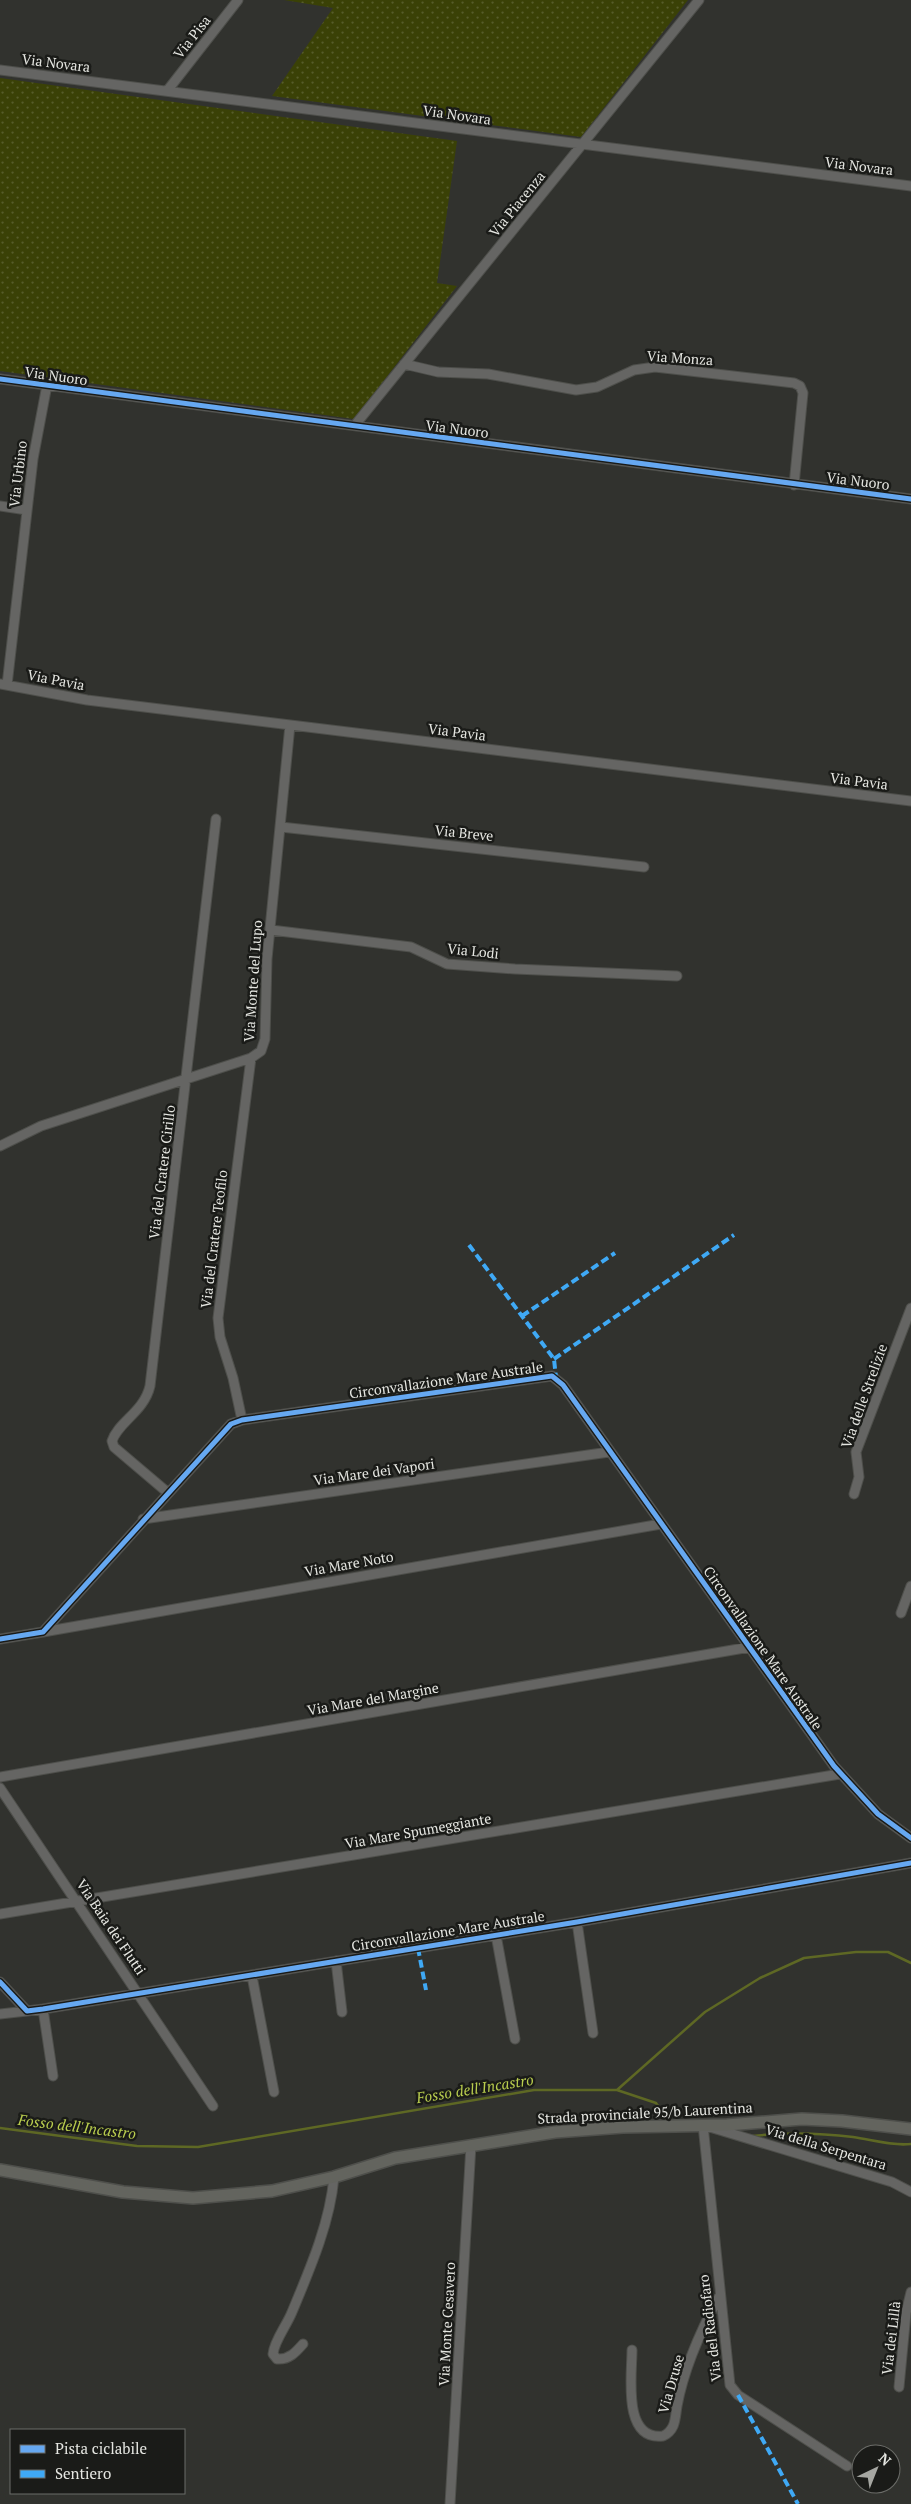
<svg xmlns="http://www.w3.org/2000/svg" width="911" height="2504" font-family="'PT Serif',serif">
  <defs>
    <pattern id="grass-dots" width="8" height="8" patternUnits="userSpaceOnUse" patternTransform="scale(1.25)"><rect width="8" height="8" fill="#3a4106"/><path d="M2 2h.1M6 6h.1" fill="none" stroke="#565c2a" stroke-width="1.8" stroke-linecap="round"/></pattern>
  </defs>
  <rect width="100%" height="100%" fill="#31322e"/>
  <path fill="url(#grass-dots)" d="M284,0H688L581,137L272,96L333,8Z
    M0,78L457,141L437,283L457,286L354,419L0,371Z"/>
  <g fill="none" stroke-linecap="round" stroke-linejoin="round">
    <path stroke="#5e6824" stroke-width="2.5" d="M617,2090L656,2103L669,2122
      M0,2128L137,2146L198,2147L534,2090H617L705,2012L760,1978L804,1958L856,1952H888L911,1963
      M753,2136C787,2132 820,2133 853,2137C873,2140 892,2146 911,2144"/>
    <defs>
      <path id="street" d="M0,70L911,186
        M167,91L238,0
        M404,364L438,372L488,374L576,390L597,387L634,370L655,367L794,383L800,386L803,393L794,485
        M0,379L911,499
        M355,425L699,0
        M0,506L27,510
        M0,684L87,700L911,801
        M7,685L33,459L47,385
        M281,827L644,867
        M271,930L411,947L447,964L515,969L677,976
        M0,1146L41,1126L251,1058L261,1051L265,1039L267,959L290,725
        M242,1420L233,1378L220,1337L218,1318L251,1058
        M167,1492L114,1447L112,1441C118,1422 144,1412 150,1386L216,819
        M854,1494L859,1477L856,1452L911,1308
        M143,1519L609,1452
        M901,1613L911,1586
        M43,1632L661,1524
        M0,1639L43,1632L231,1424L242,1420L552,1376L563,1385L834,1766L878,1814L911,1838
        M0,1777L750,1647
        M0,1788L213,2106
        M0,1914L840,1774
        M577,1922L593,2033
        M496,1935L515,2039
        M336,1961L342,2012
        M252,1976L274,2092
        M0,1982L27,2011L43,2009L577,1922L911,1863
        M43,2009L53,2076
        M0,2014L27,2011
        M303,2344C296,2352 289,2360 277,2359L273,2354C274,2341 287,2325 292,2312C310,2269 330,2223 334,2177
        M632,2350C632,2375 622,2441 663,2436C676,2430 675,2418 677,2406C684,2368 701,2330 719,2297
        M899,2387L906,2313L911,2292
        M847,2466L738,2395L730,2385L703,2125L892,2182L911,2192
        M450,2504L471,2145"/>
      <path id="secondary" d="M0,2170L123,2192L193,2198L272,2191L334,2177L395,2158L555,2132L623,2127L727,2125L802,2119L842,2121L911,2129"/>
    </defs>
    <use href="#street" stroke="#4e4f4b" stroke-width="11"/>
    <use href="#secondary" stroke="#4e4f4b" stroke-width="14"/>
    <use href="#street" stroke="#656563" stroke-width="9"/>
    <use href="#secondary" stroke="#63645e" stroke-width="11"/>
    <path stroke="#3fa9f5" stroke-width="4" stroke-dasharray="8 4" stroke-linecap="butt" d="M469,1245L554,1359L556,1378
      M522,1316L615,1253
      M554,1359L734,1235
      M418,1948L426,1990
      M738,2395L798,2504"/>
    <defs>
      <path id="cycleway" d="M0,379L911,499
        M0,1639L43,1632L231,1424L242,1420L552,1376L563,1385L834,1766L878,1814L911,1838
        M0,1982L27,2011L43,2009L577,1922L911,1863"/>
    </defs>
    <use href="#cycleway" stroke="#1a1b18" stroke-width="8"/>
    <use href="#cycleway" stroke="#66a8f1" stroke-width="5"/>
  </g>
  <g text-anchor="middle" stroke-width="5" stroke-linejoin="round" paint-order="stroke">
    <g font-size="14" fill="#e5e6e1" stroke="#1a1b18">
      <text transform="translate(192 37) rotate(-52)" y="5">Via Pisa</text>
      <text transform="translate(56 63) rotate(7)" y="5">Via Novara</text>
      <text transform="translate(457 115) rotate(8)" y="5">Via Novara</text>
      <text transform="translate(859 166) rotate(7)" y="5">Via Novara</text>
      <text transform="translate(517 204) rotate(-51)" y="5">Via Piacenza</text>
      <text transform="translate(680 358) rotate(4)" y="5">Via Monza</text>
      <text transform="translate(56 376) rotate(8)" y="5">Via Nuoro</text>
      <text transform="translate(457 429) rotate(7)" y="5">Via Nuoro</text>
      <text transform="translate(18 474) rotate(-83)" y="5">Via Urbino</text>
      <text transform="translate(858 481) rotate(7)" y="5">Via Nuoro</text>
      <text transform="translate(56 680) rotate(11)" y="5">Via Pavia</text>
      <text transform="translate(457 732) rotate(7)" y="5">Via Pavia</text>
      <text transform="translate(859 781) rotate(7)" y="5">Via Pavia</text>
      <text transform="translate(464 833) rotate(6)" y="5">Via Breve</text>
      <text transform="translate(473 951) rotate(6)" y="5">Via Lodi</text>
      <text transform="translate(253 981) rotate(-86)" y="5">Via Monte del Lupo</text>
      <text transform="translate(162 1172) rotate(-83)" y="5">Via del Cratere Cirillo</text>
      <text transform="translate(214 1239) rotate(-83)" y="5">Via del Cratere Teofilo</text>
      <text transform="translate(446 1380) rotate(-8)" y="5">Circonvallazione Mare Australe</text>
      <text transform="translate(864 1396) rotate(-70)" y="5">Via delle Strelizie</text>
      <text transform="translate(374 1472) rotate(-8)" y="5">Via Mare dei Vapori</text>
      <text transform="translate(349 1564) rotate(-10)" y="5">Via Mare Noto</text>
      <text transform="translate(763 1648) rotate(55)" y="5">Circonvallazione Mare Australe</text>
      <text transform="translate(373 1699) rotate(-10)" y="5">Via Mare del Margine</text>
      <text transform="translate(418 1831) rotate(-10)" y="5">Via Mare Spumeggiante</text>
      <text transform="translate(111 1927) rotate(56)" y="5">Via Baia dei Flutti</text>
      <text transform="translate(448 1931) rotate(-9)" y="5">Circonvallazione Mare Australe</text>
      <text transform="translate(645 2113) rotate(-3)" y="5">Strada provinciale 95/b Laurentina</text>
      <text transform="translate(826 2147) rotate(17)" y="5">Via della Serpentara</text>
      <text transform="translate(447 2324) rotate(-87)" y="5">Via Monte Cesavero</text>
      <text transform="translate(710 2328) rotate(-97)" y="5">Via del Radiofaro</text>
      <text transform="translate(891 2338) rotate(-83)" y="5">Via dei Lillà</text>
      <text transform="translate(671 2384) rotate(-74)" y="5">Via Druse</text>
    </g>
    <g font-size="15" font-style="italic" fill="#b9cd4e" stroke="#1a1b18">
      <text transform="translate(475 2089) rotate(-9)" y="5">Fosso dell'Incastro</text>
      <text transform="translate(77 2127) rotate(7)" y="5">Fosso dell'Incastro</text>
    </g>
  </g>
  <rect x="10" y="2429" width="175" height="65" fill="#1a1b18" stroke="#6b6c68"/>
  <rect x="20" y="2445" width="25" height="8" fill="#66a8f1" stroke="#6b6c68"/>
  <text x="55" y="2454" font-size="15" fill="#e5e6e1">Pista ciclabile</text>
  <rect x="20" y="2470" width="25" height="8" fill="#3fa9f5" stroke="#6b6c68"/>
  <text x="55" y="2479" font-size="15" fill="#e5e6e1">Sentiero</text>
  <g transform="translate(876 2469) rotate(43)"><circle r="24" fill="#1a1b18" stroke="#6b6c68"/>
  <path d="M0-4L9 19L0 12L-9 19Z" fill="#a6a7a2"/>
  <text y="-8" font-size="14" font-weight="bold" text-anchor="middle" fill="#e5e6e1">N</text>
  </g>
</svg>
